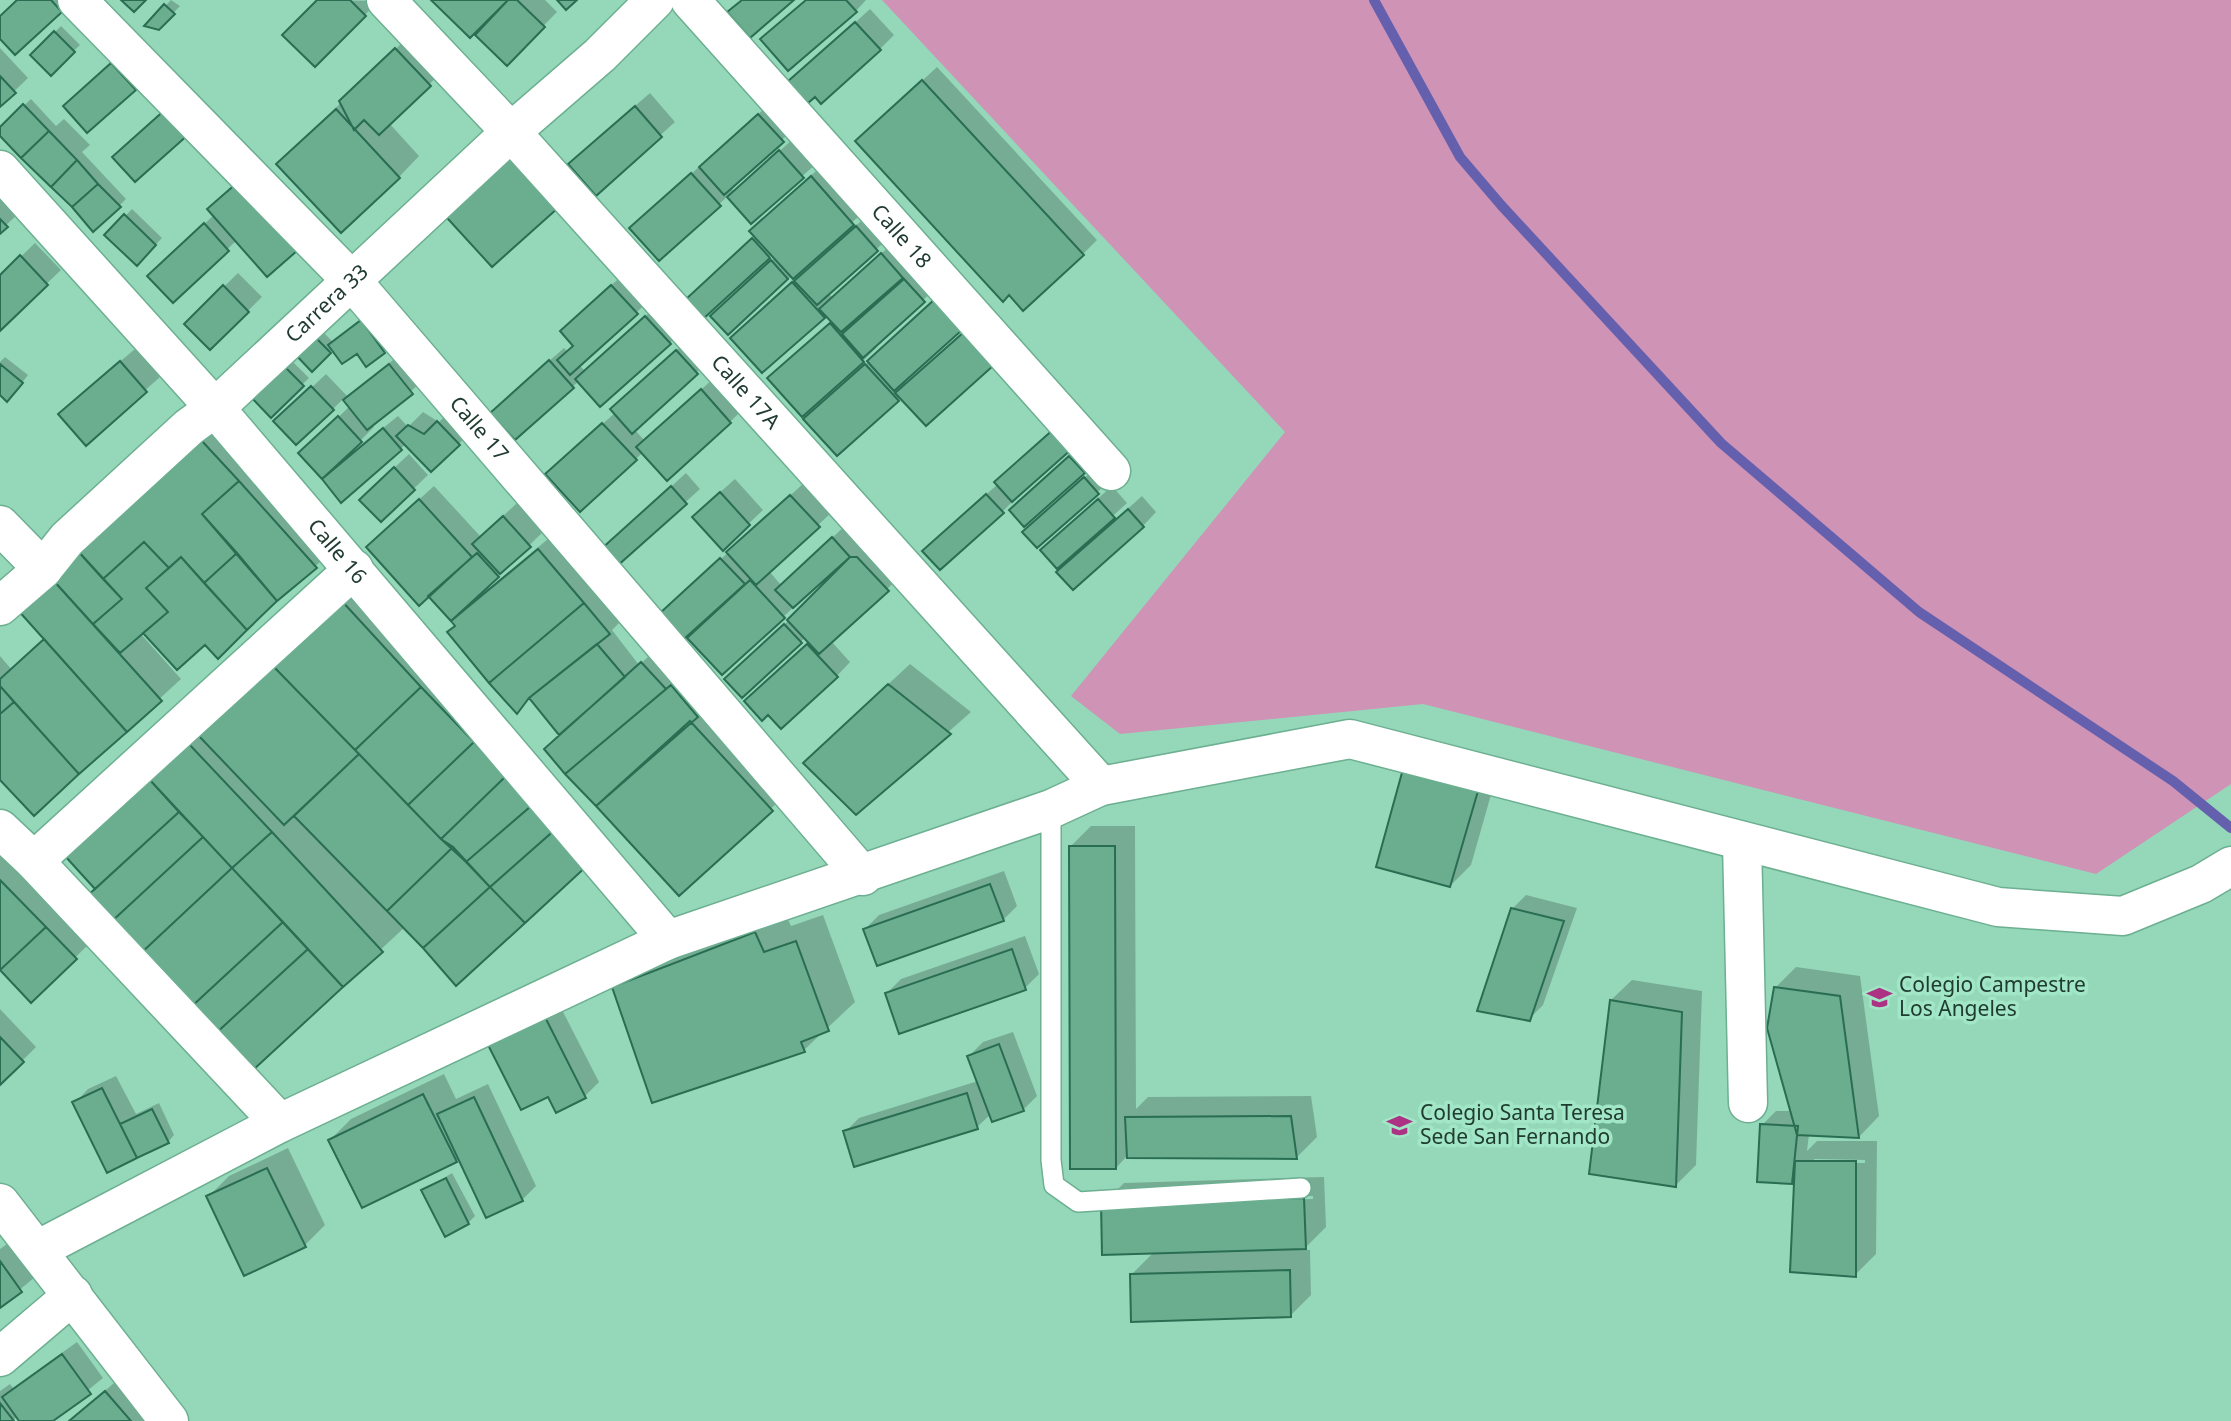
<svg xmlns="http://www.w3.org/2000/svg" width="2231" height="1421" font-family="'Noto Sans',sans-serif">
  <rect width="100%" height="100%" fill="#94d8b9"/>
  <path fill="#cf93b6" d="M882,0H2231V784L2096,874L1423,704L1120,734L1071,696L1285,432Z"/>
  <path fill="#0003" fill-rule="evenodd" d="M19,0H71L60,10L0,36V18Z
    M171,0L180,6L159,28L147,25Z
    M320,0L379,1L315,64Z
    M433,0H545L557,12L507,63L474,32Z
    M806,0H866L856,11L776,26Z
    M870,9L894,35L880,49L804,69Z
    M61,26L80,45L51,73L32,55Z
    M410,35L443,71L389,123L419,156L399,177L299,144Z
    M0,48L28,78L0,105Z
    M126,51L148,75L135,89L79,93Z
    M937,67L1097,240L1083,254L871,128Z
    M650,93L675,122L596,193L584,150Z
    M31,99L56,126L64,119L90,145L82,152L126,199L119,206L52,186L0,134V129Z
    M773,101L796,127L730,187L735,192L794,138L817,163L751,222L728,196L659,259L645,215Z
    M825,163L867,209L728,333L727,302L775,257L772,254L703,317L701,286L756,236L765,217Z
    M0,190L20,212L0,231Z
    M132,209L162,238L137,264L107,235Z
    M870,213L891,236L828,293L833,298L895,241L937,287L875,345L877,347L863,361L783,365L833,321L826,314L762,371L746,324ZM862,312L864,314L855,323L853,320Z
    M214,215L237,240L173,301L163,262Z
    M35,243L61,270L0,328V277Z
    M626,272L651,299L579,365L585,371L660,303L683,329L670,343L579,381L515,438L506,399L564,348L568,352L575,345L576,317Z
    M238,273L262,297L210,348L186,324Z
    M368,315L390,345L384,352L333,348L312,369L296,352L320,329L333,342Z
    M691,337L711,359L634,429L645,441L715,377L744,408L730,422L643,452L636,459L561,460L615,413L626,396Z
    M135,349L160,377L86,443L74,400Z
    M404,351L425,379L372,424L374,427L345,456L346,458L398,416L408,427L423,412L439,422L452,409L472,430L459,444H406L341,500L301,453L350,406L344,398L333,409L290,408L326,374L348,397Z
    M876,355L908,383L901,397L837,454L820,405Z
    M5,357L28,375L14,393H0V362Z
    M290,359L309,378L271,415L252,396Z
    M211,408L330,553L246,629L206,642L151,627L140,633L181,679L34,814L0,778V656L12,670L46,638L11,599Z
    M1084,444L1098,458L1084,472L1025,496Z
    M409,454L428,475L381,520L375,486Z
    M1099,465L1112,479L1037,546L1039,518Z
    M686,473L700,489L616,565L617,536Z
    M735,479L763,510L723,548L708,503Z
    M805,482L832,512L769,571L781,585L847,524L901,576L831,641L850,662L837,676L760,687L810,642L806,637L742,696L740,665L799,611L843,566L841,564L722,673L662,613Z
    M998,484L1016,498L1002,512L938,537Z
    M434,486L481,537L517,503L543,532L487,586L489,588L560,529L623,619L612,630L639,665L656,650L792,789L679,894L546,749L561,734L530,698L517,711L452,620L382,533Z
    M1112,486L1127,503L1057,567L1056,536Z
    M1142,496L1156,512L1143,526L1072,559Z
    M362,580L527,759L405,927L251,1070L68,856Z
    M910,664L971,712L856,813L826,742Z
    M1498,770L1471,865L1450,886L1378,865Z
    M1091,826H1135L1136,1109L1148,1097L1311,1096L1317,1137L1297,1157L1127,1156L1116,1168L1070,847Z
    M0,838L89,944L31,1001L0,969Z
    M1004,871L1017,906L1003,920L865,929L879,915Z
    M1526,895L1577,908L1543,1005L1529,1019L1512,909Z
    M782,906L791,926L823,915L855,1002L804,1050L614,988L641,960Z
    M1025,936L1039,974L1025,988L887,993L901,979Z
    M1796,967L1860,976L1879,1116L1859,1137L1809,1134L1807,1151L1817,1141H1877L1876,1254L1855,1275L1796,1179L1792,1183L1762,1125L1776,1111H1792L1775,988ZM1814,1159L1865,1160V1163H1814Z
    M1632,980L1702,991L1696,1165L1675,1186L1611,1000Z
    M559,1004L599,1082L585,1096L548,1094L490,1045Z
    M0,1009L36,1047L0,1083Z
    M1013,1032L1037,1096L1023,1110L991,1114L977,1127L845,1132L859,1118L978,1081L969,1056L983,1042Z
    M444,1074L456,1099L488,1084L536,1186L522,1200L459,1158L456,1161L330,1140L351,1119Z
    M116,1076L136,1114L159,1103L174,1135L168,1142L108,1171L75,1103L88,1089Z
    M288,1148L325,1225L305,1245L208,1197L229,1176Z
    M452,1173L475,1216L468,1223L423,1191Z
    M1324,1177L1326,1227L1303,1250H1310L1311,1295L1290,1316L1132,1274L1154,1252L1103,1204L1124,1183ZM1313,1196V1199L1122,1204V1201Z
    M10,1242L35,1277L0,1306V1249Z
    M77,1342L103,1378L50,1421H21L18,1416L12,1421H0V1391L10,1384L13,1388Z
    M120,1378L156,1421H69Z"/>
  <g fill="none" stroke-linecap="round" stroke-linejoin="round">
    <path stroke="#6460ae" stroke-width="10" d="M1374,0L1460,157L1501,205L1721,443L1919,612L2173,781L2231,828"/>
  </g>
  <path fill="#6aad8f" stroke="#296d52" stroke-width="2" d="M17,0H51L62,12L15,55L0,39V16Z
    M121,0H146L134,12Z
    M317,0H350L366,16L315,67L282,35Z
    M431,0H508L470,38Z
    M508,0H517L545,27L507,66L475,35Z
    M557,0H577L566,10Z
    M742,0H794L750,38L727,12Z
    M806,0H846L857,12L788,71L760,39Z
    M164,4L175,14L159,30L144,26Z
    M855,22L881,50L821,104L815,97L807,104L787,82Z
    M54,31L75,52L51,76L30,55Z
    M395,48L431,86L379,135L364,120L354,130L339,101Z
    M111,63L136,90L87,133L63,106Z
    M0,76L16,93L0,107Z
    M922,80L1084,255L1023,311L1009,295L1003,302L855,141Z
    M23,104L49,131L21,158L0,136V127Z
    M635,106L662,137L596,196L568,164Z
    M167,108L189,134L135,182L112,157Z
    M336,109L400,178L341,233L276,164Z
    M758,114L784,142L724,195L699,167Z
    M49,131L77,160L51,187L21,158Z
    M504,149L558,208L492,267L438,208Z
    M779,150L804,178L751,224L727,197Z
    M77,160L98,184L72,207L51,187Z
    M691,173L721,206L659,261L629,228Z
    M811,176L854,225L793,279L749,231Z
    M238,182L298,250L267,277L207,209Z
    M98,184L121,207L93,232L72,207Z
    M124,214L156,245L137,266L104,235Z
    M0,219L8,227L0,234Z
    M204,223L229,251L173,303L147,276Z
    M856,226L878,251L817,305L794,281Z
    M752,238L770,258L703,319L685,300Z
    M881,253L903,278L841,332L819,309Z
    M20,255L48,285L0,331V275Z
    M771,260L788,279L728,335L710,316Z
    M904,279L925,302L863,358L842,334Z
    M792,282L825,318L762,373L730,338Z
    M223,285L249,312L210,350L184,324Z
    M611,285L638,314L570,375L557,360L573,346L560,331Z
    M935,299L962,330L894,391L867,361Z
    M645,316L671,344L600,407L575,379Z
    M361,320L385,353L366,367L357,354L342,364L328,345Z
    M830,323L864,362L802,417L767,378Z
    M964,332L994,365L926,426L895,393Z
    M312,334L331,353L312,372L293,352Z
    M676,350L698,374L632,434L610,409Z
    M549,360L574,388L515,440L490,413Z
    M120,361L147,392L86,446L58,414Z
    M0,364L23,383L7,402L0,395Z
    M282,364L304,386L271,418L250,396Z
    M389,364L413,394L367,430L343,400Z
    M865,364L899,401L837,456L803,419Z
    M311,386L334,410L296,445L273,421Z
    M701,389L731,423L667,481L636,447Z
    M338,416L362,442L322,479L298,453Z
    M437,421L460,445L431,472L396,436L408,425L424,434Z
    M602,423L637,460L580,512L545,474Z
    M189,427L239,481L202,514L237,553L204,583L181,557L169,568L144,542L103,579L67,539Z
    M383,428L402,450L341,503L322,479Z
    M1055,428L1073,448L1012,502L994,482Z
    M1069,456L1085,473L1024,527L1009,510Z
    M394,467L415,490L381,522L359,500Z
    M1084,477L1099,494L1037,548L1022,532Z
    M239,481L317,568L277,601L202,514Z
    M671,486L687,504L616,567L600,550Z
    M720,492L750,525L723,551L692,517Z
    M986,494L1004,513L940,570L922,551Z
    M790,495L820,527L756,585L726,552Z
    M419,499L472,557L419,606L366,547Z
    M1098,499L1115,518L1057,569L1040,550Z
    M1128,509L1144,527L1073,590L1056,572Z
    M503,516L531,547L500,574L472,544Z
    M832,537L850,557L793,608L775,590Z
    M67,539L122,599L93,624L43,569Z
    M144,542L169,568L146,588L168,612L120,653L93,624L122,599L103,579Z
    M538,549L584,603L489,683L447,632L455,626L451,621Z
    M237,553L277,601L247,630L204,583Z
    M477,553L499,577L451,621L428,596Z
    M181,557L247,630L218,659L205,645L177,670L143,633L168,612L146,588Z
    M850,557H857L889,591L819,654L787,620Z
    M720,558L745,584L684,639L660,613Z
    M43,569L162,701L127,732L8,599Z
    M750,580L785,618L722,675L687,638Z
    M340,599L421,687L355,750L271,664Z
    M584,603L610,634L529,698L517,714L489,683Z
    M784,624L802,643L742,698L724,679Z
    M44,639L127,732L79,774L0,686V679Z
    M597,644L625,677L559,735L529,698Z
    M807,644L838,677L781,729L768,715L762,721L744,701Z
    M641,662L666,689L565,774L544,749Z
    M271,664L359,754L284,825L197,734Z
    M888,684L951,734L856,815L803,763Z
    M671,685L698,717L596,806L565,774Z
    M0,686L14,702L0,714Z
    M421,687L474,742L408,805L355,750Z
    M14,702L79,774L34,816L0,780V714Z
    M690,721L773,811L679,896L596,806Z
    M474,742L505,777L441,839L408,805Z
    M188,743L272,832L232,868L149,779Z
    M359,754L441,839L453,847L387,911L294,816Z
    M1403,769L1478,791L1450,887L1376,867Z
    M505,777L538,800L466,862L441,839Z
    M149,779L179,812L95,889L65,856Z
    M538,800L558,827L490,887L466,862Z
    M179,812L203,837L111,922L86,897Z
    M558,827L589,864L525,923L490,887Z
    M272,832L383,952L343,987L232,868Z
    M203,837L232,868L140,954L111,922Z
    M1069,846H1115L1116,1169H1070Z
    M453,847L490,887L423,948L387,911Z
    M232,868L283,922L191,1007L140,954Z
    M0,880L46,927L0,970Z
    M990,884L1004,921L877,966L863,929Z
    M490,887L525,923L456,986L423,948Z
    M1511,908L1564,921L1530,1021L1477,1011Z
    M283,922L308,949L215,1034L191,1007Z
    M46,927L77,959L31,1003L0,970Z
    M755,932L764,952L796,941L829,1031L801,1042L805,1052L652,1103L612,987Z
    M308,949L343,987L251,1072L215,1034Z
    M1012,949L1026,990L899,1034L885,993Z
    M1774,987L1840,996L1859,1138L1797,1135L1767,1028Z
    M1610,1000L1682,1012L1676,1187L1589,1174Z
    M545,1017L586,1098L556,1113L548,1097L521,1110L488,1045Z
    M0,1037L24,1062L0,1085Z
    M999,1044L1024,1111L992,1122L967,1056Z
    M102,1088L137,1158L107,1173L72,1102Z
    M967,1093L978,1129L854,1167L843,1131Z
    M423,1094L457,1162L362,1208L328,1140Z
    M474,1097L523,1201L486,1218L437,1114Z
    M152,1109L169,1143L137,1158L120,1124Z
    M1291,1116L1297,1159L1127,1158L1125,1117Z
    M1760,1124L1798,1126L1792,1184L1757,1182Z
    M1795,1161H1856V1277L1790,1272Z
    M267,1168L306,1247L244,1276L206,1196Z
    M446,1178L469,1224L445,1237L421,1190Z
    M1304,1198L1306,1249L1102,1255L1101,1203Z
    M0,1261L22,1292L0,1308Z
    M1290,1270L1291,1317L1131,1322L1130,1274Z
    M62,1354L91,1394L53,1421H19L2,1397Z
    M105,1391L131,1421H69Z
    M0,1403L14,1421H0Z"/>
  <g fill="none" stroke-linecap="round" stroke-linejoin="round">
    <defs>
      <path id="lane" d="M1051,809V1160L1054,1185L1078,1202L1301,1188"/>
      <g id="street">
        <path id="s1" d="M77,0L352,281L863,876"/>
        <path id="s2" d="M386,0L511,132L1101,786"/>
        <path id="s3" d="M690,0L1111,471"/>
        <path id="s4" d="M0,170L215,408L668,940"/>
        <path d="M0,525L43,569"/>
        <path id="s5" d="M0,606L43,569L67,539L189,427L215,408L511,132L600,55L655,0"/>
        <path d="M0,829L34,861L280,1123"/>
        <path d="M1742,842L1748,1103"/>
        <path d="M34,861L354,569"/>
        <path d="M39,1249L280,1123L668,940L1051,809L1101,786L1350,739L1998,907L2123,916L2201,884L2231,866"/>
        <path d="M0,1357L73,1295"/>
      </g>
      <path id="secondary" d="M0,1203L169,1421"/>
    </defs>
    <use href="#lane" stroke="#6caf91" stroke-width="22"/>
    <use href="#street" stroke="#6caf91" stroke-width="41"/>
    <use href="#secondary" stroke="#6caf91" stroke-width="41"/>
    <use href="#lane" stroke="#fff" stroke-width="19"/>
    <use href="#street" stroke="#fff" stroke-width="38"/>
    <use href="#secondary" stroke="#fff" stroke-width="38"/>
  </g>
  <defs>
    <symbol id="school-bare" viewBox="-9 -9 18 18"><path d="M0-5L7-2L0 1L-7-2ZM-4 1L0 2.5L4 1V4Q0 6-4 4Z" fill="#ad3284" stroke="#a1e6c6" stroke-width="2.5" paint-order="stroke"/></symbol>
  </defs>
  <g fill-rule="evenodd">
    <use href="#school-bare" x="1862" y="980" width="35" height="35"/>
    <use href="#school-bare" x="1382" y="1108" width="35" height="35"/>
  </g>
  <g text-anchor="middle" stroke-width="7" stroke-linejoin="round" paint-order="stroke">
    <g font-size="21" fill="#203c30" stroke="#a1e6c6">
      <text dy="7" stroke="none"><textPath href="#s3" startOffset="317">Calle 18</textPath></text>
      <text dy="7" stroke="none"><textPath href="#s5" startOffset="446">Carrera 33</textPath></text>
      <text dy="7" stroke="none"><textPath href="#s2" startOffset="532">Calle 17A</textPath></text>
      <text dy="7" stroke="none"><textPath href="#s1" startOffset="588">Calle 17</textPath></text>
      <text dy="7" stroke="none"><textPath href="#s4" startOffset="509">Calle 16</textPath></text>
    </g>
    <g font-size="21" fill="#203c30" stroke="#a1e6c6" text-anchor="start">
      <text x="1899" y="992">Colegio Campestre<tspan x="1899" dy="24">Los Angeles</tspan></text>
      <text x="1420" y="1120">Colegio Santa Teresa<tspan x="1420" dy="24">Sede San Fernando</tspan></text>
    </g>
  </g>
</svg>
